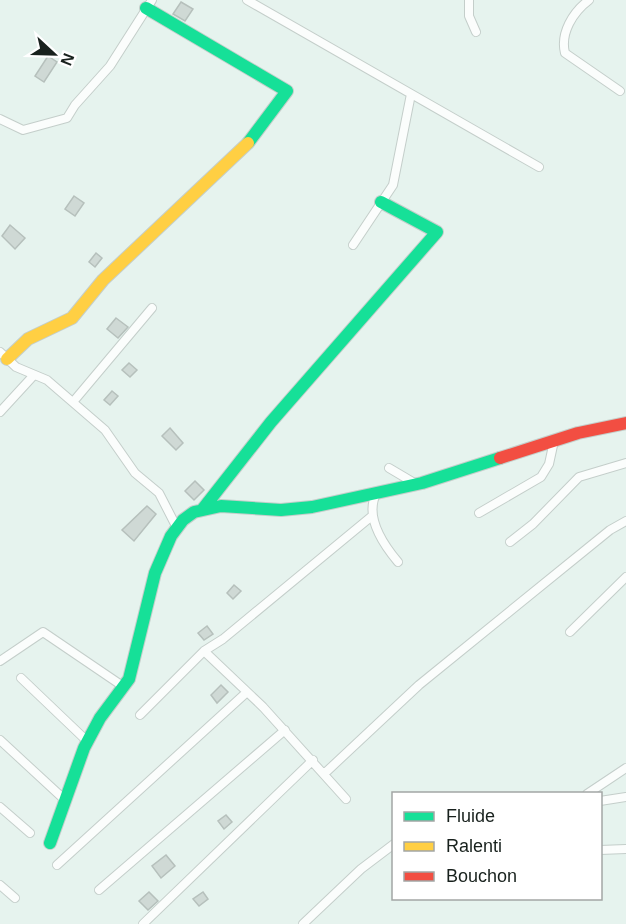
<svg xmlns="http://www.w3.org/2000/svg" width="626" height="924" font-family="Arial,sans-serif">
  <rect width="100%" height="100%" fill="#e6f3ee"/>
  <path fill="#cfd9d5" stroke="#b6c0bc" stroke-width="1.5" d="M181,2L193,9L185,21L173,14Z
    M48,56L57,62L44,82L35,76Z
    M74,196L84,203L75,216L65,209Z
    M10,225L25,238L15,249L2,236Z
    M96,253L102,258L95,267L89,262Z
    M116,318L128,327L118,338L107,329Z
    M129,363L137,370L130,377L122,370Z
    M112,391L118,396L110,405L104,400Z
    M170,428L183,443L176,450L162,436Z
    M195,481L204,490L194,500L185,491Z
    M147,506L156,514L134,541L122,530Z
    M234,585L241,591L233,599L227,593Z
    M207,626L213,634L204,640L198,633Z
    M221,685L228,692L217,703L211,695Z
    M226,815L232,822L224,829L218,821Z
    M166,855L175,866L161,878L152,866Z
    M149,892L158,901L148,910L139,901Z
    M203,892L208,899L199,906L193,899Z"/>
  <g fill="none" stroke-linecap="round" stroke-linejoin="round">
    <defs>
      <path id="street" d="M247,0L539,167
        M469,0V16L476,32
        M589,0C573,12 560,33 565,53L620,91
        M0,119L23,130L67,118L75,105L110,66L152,0
        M353,245L393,185L411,94
        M0,352L16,367L47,380L105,430L135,473L159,493L177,528
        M73,402L152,308
        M0,412L34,375
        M389,468L416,484
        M377,492C364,515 382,543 398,562
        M479,513L541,477L549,464L554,441
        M510,542L533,524L579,477L626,463
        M570,632L626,577
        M204,651L263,707L346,799
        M0,661L43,632L124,687
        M21,678L87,741
        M140,715L204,651L223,639L372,516
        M0,740L65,800
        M325,773L419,685L610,530L626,521
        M587,794L626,768
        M600,801L626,797
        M0,807L30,833
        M600,850L626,849
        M57,865L247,692
        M0,885L15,898
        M99,890L285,730
        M143,924L313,760
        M303,924L361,869L394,844"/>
      <path id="fast" d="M146,8L287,91L248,143
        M202,510L271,422L437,232L381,202
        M50,843L84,748L100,718L129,679L155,573L171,536L183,520L194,512L221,506L281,510L312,507L422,483L500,458"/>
      <path id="slow" d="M7,359L28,339L72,318L103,280L248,143"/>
      <path id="jam" d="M500,458L578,433L626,423"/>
    </defs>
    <use href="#street" stroke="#c4ceca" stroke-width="10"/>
    <use href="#fast" stroke="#c4ceca" stroke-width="14"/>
    <use href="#slow" stroke="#c4ceca" stroke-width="14"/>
    <use href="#jam" stroke="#c4ceca" stroke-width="14"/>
    <use href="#street" stroke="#fbfdfc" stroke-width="8"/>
    <use href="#fast" stroke="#16e098" stroke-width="12"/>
    <use href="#slow" stroke="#ffcf43" stroke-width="12"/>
    <use href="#jam" stroke="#f24e42" stroke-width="12"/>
  </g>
  <rect x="392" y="792" width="210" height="108" fill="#ffffff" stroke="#a3a6a5" stroke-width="1.5"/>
  <rect x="404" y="812" width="30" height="9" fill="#16e098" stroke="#a3a6a5" stroke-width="1.5"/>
  <text x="446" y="822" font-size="18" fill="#18211d">Fluide</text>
  <rect x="404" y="842" width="30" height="9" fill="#ffcf43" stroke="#a3a6a5" stroke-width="1.5"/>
  <text x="446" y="852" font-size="18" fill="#18211d">Ralenti</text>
  <rect x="404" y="872" width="30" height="9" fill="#f24e42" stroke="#a3a6a5" stroke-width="1.5"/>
  <text x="446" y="882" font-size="18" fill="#18211d">Bouchon</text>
  <g transform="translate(54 54) rotate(112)" stroke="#ffffff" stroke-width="4.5" paint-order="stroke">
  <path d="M0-4.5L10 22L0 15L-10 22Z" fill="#18211d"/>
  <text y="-9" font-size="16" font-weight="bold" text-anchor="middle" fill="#18211d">N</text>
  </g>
</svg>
